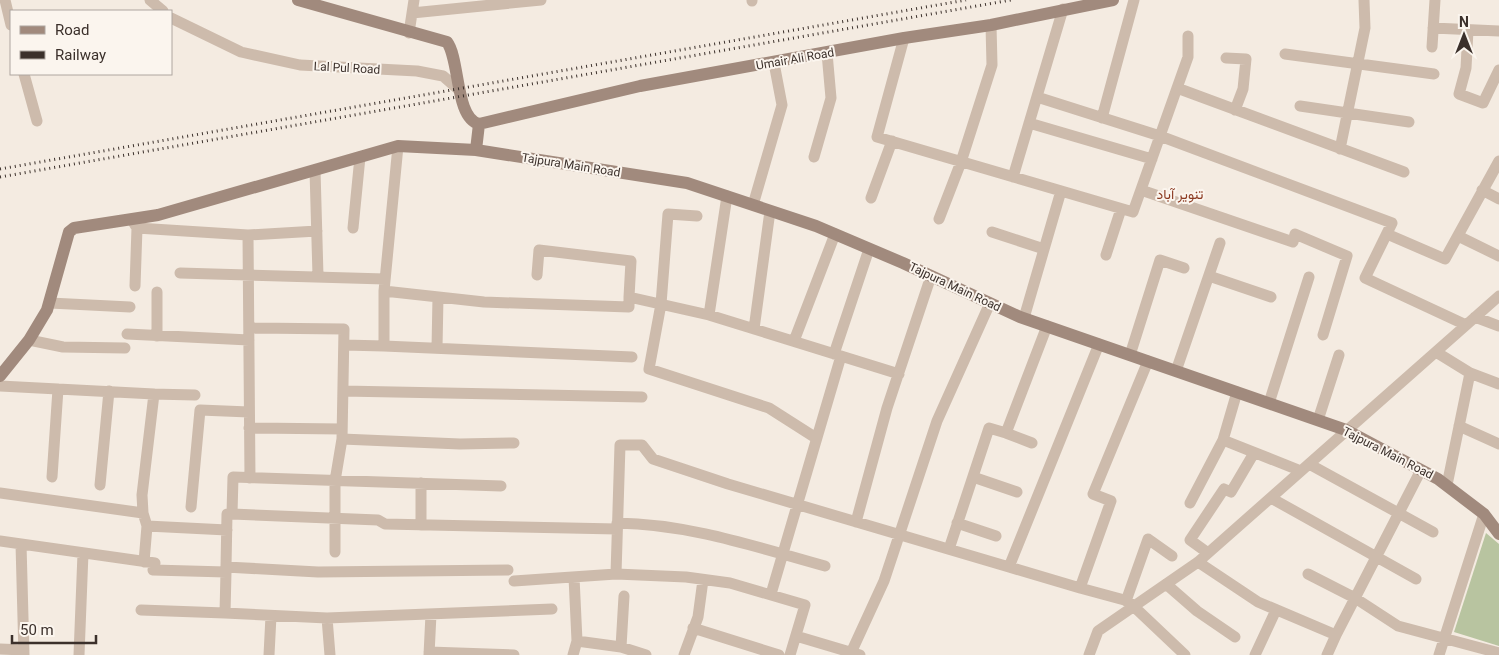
<svg xmlns="http://www.w3.org/2000/svg" width="1499" height="655" font-family="Roboto,Vazirmatn,sans-serif">
  <rect width="100%" height="100%" fill="#f4ebe1"/>
  <path fill="#b8c4a0" d="M1486,533L1499,544V646L1454,632Z"/>
  <g fill="none" stroke-linecap="round" stroke-linejoin="round">
    <path stroke="#cdbbac" stroke-width="11" d="M5,0L11,25
      M150,0L163,11
      M752,1V0
      M412,13L541,0
      M171,18L241,52L300,65L417,71L443,76L458,89
      M1433,28L1499,31
      M1468,30L1466,68L1459,94L1483,103L1499,70
      M409,33L414,0
      M904,38L877,137L1133,212L1188,57V36
      M1432,47L1435,0
      M1285,54L1434,74
      M1226,58L1246,59L1243,89L1235,110
      M24,74L37,121
      M1177,88L1404,172
      M1037,97L1160,136L1392,223L1365,278L1466,325
      M1300,106L1409,122
      M1102,118L1134,0
      M1029,123L1152,159
      M1340,149L1365,28L1364,0
      M814,157L831,98L827,53
      M315,170L318,276
      M1013,177L1063,9
      M1141,190L1293,242L1295,234L1347,256L1323,335
      M1482,190L1499,199
      M871,198L892,141
      M753,205L782,105L774,63
      M697,216L668,214L661,304L649,369L769,408L816,438
      M939,219L961,162L992,65L991,25
      M132,220L137,228L248,235L250,478
      M353,228L360,157
      M992,232L1044,249
      M1387,234L1445,259L1499,161
      M248,235L317,231
      M1458,236L1499,256
      M1106,255L1121,209
      M180,273L385,279
      M537,275L539,250L631,261L629,297
      M1209,276L1271,297
      M135,286L137,228
      M384,291L484,302L629,307V297L709,315L899,374
      M50,303L130,307
      M709,315L727,196
      M1475,317L1499,326
      M1024,318L1061,191
      M249,328L344,329L342,439L335,481V552
      M754,329L770,211
      M127,334L249,340
      M157,336V292
      M29,340L63,347L125,348
      M794,341L835,234
      M344,345L384,346V291L398,146
      M384,346L632,357
      M437,348L438,297
      M1436,352L1470,373L1499,384
      M834,354L869,249
      M1130,355L1160,260L1184,268
      M1176,371L1220,243
      M0,386L154,394L142,495L143,513
      M343,391L642,397
      M152,394L195,395
      M1269,403L1309,277
      M1318,420L1339,355
      M1459,426L1499,444
      M249,428L342,429
      M1006,433L1032,443
      M342,439L460,444L514,443
      M1223,440L1301,471
      M1309,464L1433,532
      M52,477L58,389
      M973,477L1017,492
      M100,485L109,391
      M1447,485L1470,373
      M0,493L143,513L147,526L144,562
      M1271,498L1416,579
      M1190,503L1223,440L1237,392
      M191,507L200,410L249,412
      M232,514L378,520L385,524L617,529
      M856,522L887,408L931,276
      M617,523C689,524 756,547 825,566
      M957,523L996,536
      M421,525V483
      M147,526L227,530
      M0,541L155,563L153,570L226,572V567L318,572L508,570
      M21,544L24,655
      M949,549L989,428L1006,433L1047,326
      M1208,553L1190,540L1224,489L1231,492L1254,453
      M1198,562L1258,602L1336,635L1327,655
      M226,567L227,514H232L233,477L501,486
      M1009,567L1080,588L1111,501L1093,494L1148,361
      M616,574L620,445H642L653,459L728,484L1009,567L1099,344
      M1308,574L1355,598L1398,626L1499,653
      M514,581L616,574L686,577L730,583L805,605L790,655
      M1166,584L1197,611L1235,637
      M1080,588L1128,601L1185,655
      M771,594L841,356
      M1126,601L1148,539L1172,556
      M141,610L225,613L226,572
      M225,613L327,618L552,609
      M327,618L330,655
      M693,628L779,655
      M1336,635L1421,470
      M796,636L860,655
      M577,641L621,647L646,655
      M621,647L624,596
      M0,649L24,650
      M429,652L514,655
      M79,655L83,553
      M269,655L271,616
      M429,655L431,614
      M573,655L577,641L574,577
      M684,655L698,617L703,580
      M850,655L884,581L937,421L990,303
      M1089,655L1098,631L1198,562L1499,296
      M1255,655L1276,610
      M1439,655L1484,514"/>
    <path stroke="#a18a7d" stroke-width="12" d="M298,0L447,42C460,59 455,118 479,124L476,150
      M479,124L640,86L904,38L991,25L1113,0
      M0,376L29,340L47,310L69,232L74,228L158,215L398,146L476,150L687,183L816,226L903,263L1020,317L1346,430L1438,479L1484,514L1499,534"/>
    <path stroke="#3b302b" stroke-width="3" stroke-dasharray="1 4" stroke-linecap="butt" d="M0,169L966,0
      M0,177L1011,0"/>
  </g>
  <g text-anchor="middle" stroke-width="4" stroke-linejoin="round" paint-order="stroke">
    <g font-size="12" fill="#3b302b" stroke="#fbf5ee">
      <text transform="translate(795 59) rotate(-10)" y="4">Umair Ali Road</text>
      <text transform="translate(347 68) rotate(3)" y="4">Lal Pul Road</text>
      <text transform="translate(571 165) rotate(9)" y="4">Tajpura Main Road</text>
      <text transform="translate(955 287) rotate(25)" y="4">Tajpura Main Road</text>
      <text transform="translate(1388 453) rotate(27)" y="4">Tajpura Main Road</text>
    </g>
    <g font-size="14" fill="#8c3b22" stroke="#fbf5ee">
      <text x="1180" y="199">تنویر آباد</text>
    </g>
  </g>
  <rect x="10" y="10" width="162" height="65" fill="#fbf5ee" stroke="#aea6a0"/>
  <rect x="20" y="26" width="25" height="8" fill="#a18a7d" stroke="#aea6a0"/>
  <text x="55" y="35" font-size="15" fill="#3b302b">Road</text>
  <rect x="20" y="51" width="25" height="8" fill="#3b302b" stroke="#aea6a0"/>
  <text x="55" y="60" font-size="15" fill="#3b302b">Railway</text>
  <g transform="translate(1464 35)" stroke="#fbf5ee" stroke-width="4" paint-order="stroke">
  <path d="M0-4L9 19L0 12L-9 19Z" fill="#3b302b"/>
  <text y="-8" font-size="14" font-weight="bold" text-anchor="middle" fill="#3b302b">N</text>
  </g>
  <path d="M12 635v8h84v-8" fill="none" stroke="#3b302b" stroke-width="2.5"/>
  <text x="20" y="635" font-size="15" fill="#3b302b" stroke="#fbf5ee" stroke-width="4" paint-order="stroke">50 m</text>
</svg>
